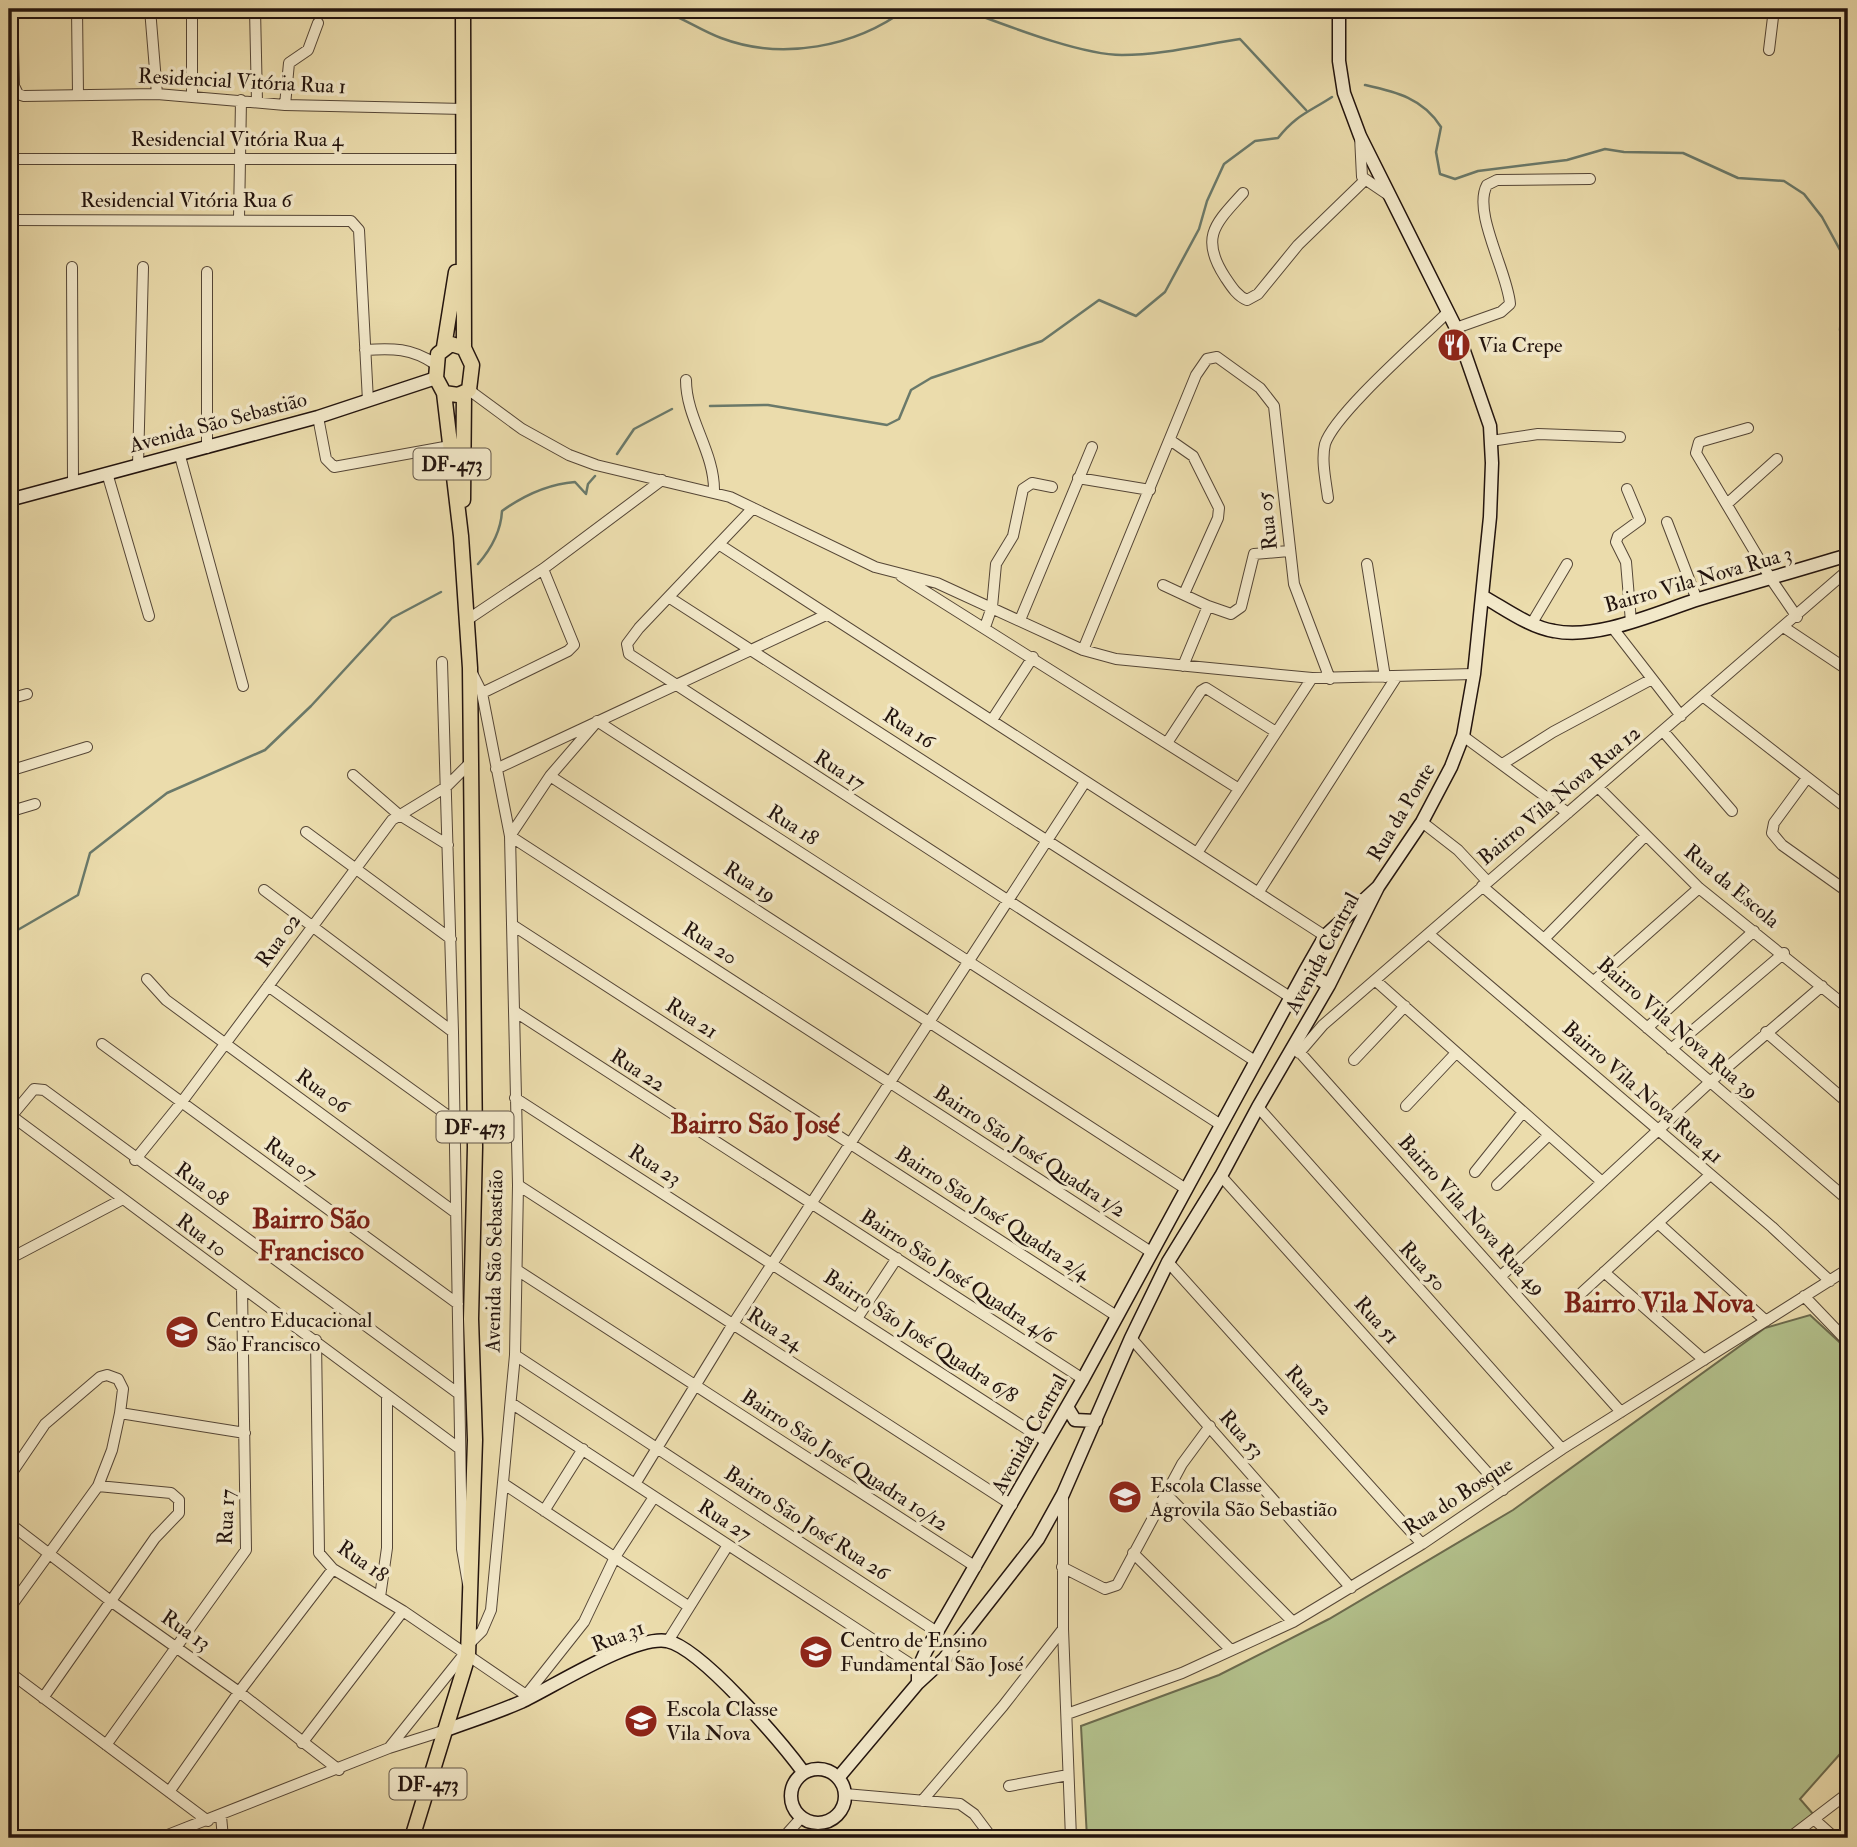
<svg xmlns="http://www.w3.org/2000/svg" width="1857" height="1847" font-family="'IM FELL Double Pica',serif">
  <rect width="100%" height="100%" fill="#ebdcac"/>
  <filter id="stains"><feTurbulence type="fractalNoise" baseFrequency=".00286" numOctaves="4"/><feColorMatrix values="0 0 0 0 .2 0 0 0 0 .09 0 0 0 0 .02 0 0 0 .5 -.17"/></filter>
  <radialGradient id="worn" r=".72"><stop offset=".6" stop-color="#630" stop-opacity="0"/><stop offset="1" stop-color="#630" stop-opacity=".3"/></radialGradient>
  <path fill="#b3c18c" stroke="#6b6a4d" stroke-width="2" d="M1810,1315L1848,1350V1745L1800,1799L1814,1815L1781,1838H1087L1081,1726L1219,1675L1329,1619L1513,1510L1765,1328Z"/>
  <g fill="none" stroke-linecap="round" stroke-linejoin="round">
    <path stroke="#6a796a" stroke-width="2.5" d="M657,9C681,16 699,30 721,38C782,61 855,47 906,9
      M962,9C1003,24 1080,55 1122,55C1162,55 1201,45 1240,39L1306,110
      M1365,85C1396,92 1423,98 1441,127L1436,152L1440,174L1455,179L1478,171L1567,160L1605,149L1624,152L1683,153L1738,178L1784,181L1804,194L1822,217L1845,259L1840,330L1848,342
      M710,406L768,405L887,425L899,419L911,390L931,378L1042,341L1099,300L1136,316L1165,292L1199,229L1207,201L1224,164L1255,141L1278,138C1296,115 1309,112 1332,97
      M617,454L634,429L672,409
      M478,564C491,549 501,530 502,511C523,496 549,484 575,482L586,494L588,484L595,476
      M9,935L78,895L90,853L167,793L265,750L311,706L392,618L441,592"/>
    <defs>
      <path id="street" d="M12,9L14,86L18,94L24,96L157,94L285,105L464,109
        M77,9L78,94
        M150,9L157,94
        M192,9V95
        M255,9L257,102
        M1769,50L1774,9
        M285,105L289,63L308,50L318,23
        M1360,136L1362,177L1390,196
        M9,159H465
        M1243,193C1216,223 1199,237 1225,277C1231,286 1237,296 1247,300L1258,294L1298,245L1365,180
        M239,218L241,100
        M9,220L351,221L359,230L368,401
        M72,267L73,482
        M1456,328L1501,312L1510,304C1508,273 1472,212 1487,185L1497,180L1590,179
        M365,350C392,348 412,348 435,364
        M686,380C686,419 715,452 714,492
        M469,390L522,429L569,455L596,465L730,497L875,567L937,583L1083,650L1116,659L1312,678L1474,674
        M318,417L326,459L334,467L450,446
        M1748,428L1699,442L1696,453L1771,579L1797,617
        M1170,440L1193,456L1219,508L1218,518L1184,594
        M1491,441L1538,434L1620,437
        M207,448V272
        M180,456L243,686
        M138,465L143,267
        M107,473L149,616
        M1078,478L1150,490
        M1627,489L1640,520L1618,536L1616,542L1626,562L1631,622
        M1328,498C1326,482 1321,460 1325,444C1335,413 1422,338 1448,312
        M1728,503L1777,459
        M753,508L639,628L627,644L629,654L1255,1061
        M1667,522L1697,600
        M720,545L1325,936
        M1367,564L1385,677
        M901,576L1239,789
        M1163,585L1208,606
        M670,598L1290,997
        M467,620L543,569L662,480
        M1020,620L1092,447
        M1532,623L1567,564
        M985,627L992,607L996,564L1013,536L1023,489L1032,483L1052,487
        M1612,627L1681,716
        M1785,628L1848,670
        M1083,650L1196,375L1207,359L1217,357L1260,388L1274,406L1294,584L1330,679
        M442,662L453,1032L462,1549L468,1584
        M1183,666L1208,606L1231,614L1241,607L1254,554L1289,551
        M482,693L568,651L574,645L543,569
        M1704,697L1848,809
        M9,699L27,694
        M992,720L1033,657
        M597,721L1221,1125
        M1663,731L1732,811
        M1463,736L1568,813
        M1167,743L1201,691L1206,688L1276,732
        M1504,763L1553,732L1652,679
        M496,769L826,615
        M9,771L87,747
        M353,775L398,814L448,845
        M550,776L1186,1189
        M1807,778L1774,823L1772,833L1782,845L1848,892
        M1598,787L1699,888L1848,1008
        M9,807L15,810L35,804
        M1422,822L1458,850L1487,881
        M306,832L451,939
        M510,836L1151,1252
        M510,836L550,776L594,725
        M1197,853L1312,678
        M1482,886L1848,1200
        M264,890L453,1032
        M1258,893L1397,676
        M514,926L1115,1315
        M1430,935L1772,1227L1830,1281
        M1544,939L1646,835
        M147,979L166,1000L456,1213
        M1376,981L1601,1181
        M1594,981L1699,888
        M268,986L454,1120
        M514,1011L1083,1379
        M1647,1028L1754,931
        M1766,1032L1848,1103
        M102,1044L458,1304
        M1295,1047L1621,1412
        M1671,1049L1784,953
        M1299,1053L1323,1025L1848,570
        M1354,1060L1405,1006
        M515,1098L1047,1442
        M1406,1106L1455,1054
        M1258,1107L1562,1449
        M9,1114L460,1449
        M9,1119L34,1089L44,1090L459,1394
        M135,1160L181,1103L392,820L446,787L470,763
        M1475,1172L1523,1112
        M1221,1176L1503,1490
        M518,1185L1012,1505
        M1497,1185L1549,1135
        M9,1207L11,1210
        M1658,1223L1766,1321
        M9,1259L123,1199
        M1168,1262L1422,1544
        M517,1270L976,1567
        M1604,1272L1704,1360
        M1501,1276L1710,1082L1822,986
        M1804,1296L1848,1342
        M1575,1299L1710,1175
        M858,1317L897,1258
        M1131,1338L1351,1588
        M316,1340L319,1553L333,1569L403,1611L526,1695
        M515,1355L937,1632
        M511,1403L918,1669
        M120,1413L245,1433
        M9,1477L45,1424L100,1377L107,1375L118,1379L123,1389L120,1413L112,1450L98,1486L9,1609
        M504,1484L688,1606
        M635,1484L733,1324L1085,782
        M1063,1494V1629L1071,1838
        M1166,1494L1293,1622
        M544,1511L583,1449
        M9,1523L112,1602L239,1692L339,1770
        M1133,1553L1231,1650
        M1062,1567L1105,1589L1117,1585L1182,1464L1210,1426
        M380,1597L387,1548V1395
        M668,1641L728,1545
        M470,1643L482,1631L491,1610L515,1355L518,1185L510,836L482,693L472,673
        M9,1672L208,1821
        M43,1698L155,1538L179,1513V1500L171,1493L98,1486
        M523,1699L584,1622L615,1557L654,1497
        M1067,1714L1182,1673L1293,1622L1422,1544L1562,1449L1848,1269
        M302,1743L403,1611
        M106,1745L246,1550L242,1289
        M389,1748L465,1653
        M1009,1786L1068,1775
        M169,1792L239,1692L333,1569
        M845,1794L960,1804L974,1814L992,1838
        M922,1801L1003,1706L1063,1629
        M221,1816L223,1838
        M1816,1821L1835,1838
        M160,1838L389,1748L446,1730
        M783,1838L801,1818
        M1789,1838L1848,1793"/>
      <path id="secondary" d="M9,500L318,417L436,378
        M1482,596C1504,608 1529,627 1554,631C1598,640 1658,612 1699,599C1749,584 1799,570 1848,555
        M1305,971L1329,985
        M1067,1407L1075,1420L1096,1421
        M918,1683V1669L926,1651L1083,1379L1305,971L1325,936L1378,887
        M446,1730C470,1721 496,1713 521,1702C553,1687 634,1635 667,1641C701,1648 782,1743 804,1773
        M791 1796a27 27 0 1 1 54 0a27 27 0 1 1-54 0Z
        M838,1778L918,1683L944,1659L1038,1539L1063,1494L1131,1338L1168,1262L1221,1176L1258,1107L1329,985L1378,887L1422,822L1451,767L1463,736L1474,674L1490,517L1492,463L1490,426L1456,328L1360,136L1344,93L1339,61V9"/>
      <path id="primary" d="M463,9L464,348
        M451,344L464,348L472,365L469,390L458,395L444,393L436,378L438,354Z
        M444,347L456,272
        M463,500L464,394
        M412,1838L468,1656L475,1440L471,1319L475,1147L470,668L461,536L444,393"/>
    </defs>
    <use href="#street" stroke="#554636" stroke-width="12"/>
    <use href="#secondary" stroke="#23140e" stroke-width="15"/>
    <use href="#primary" stroke="#23140e" stroke-width="17"/>
    <use href="#street" stroke="#f2e8c9" stroke-width="10"/>
    <use href="#secondary" stroke="#f2e8c9" stroke-width="12"/>
    <use href="#primary" stroke="#ebdcac" stroke-width="14"/>
  </g>
  <defs>
    <symbol id="restaurant-disc" viewBox="-11 -11 22 22"><circle r="9.5" fill="#8f2418" stroke="#f2e8c9"/><path d="M-5-6h1v4h1v-4h1v4h1v-4h1v5L-1.5 .5V6h-2V.5L-5-1ZM5-6V6H3V1.5H1.5Q1.5-4 5-6Z" fill="#fff"/></symbol>
    <symbol id="school-disc" viewBox="-11 -11 22 22"><circle r="9.5" fill="#8f2418" stroke="#f2e8c9"/><path d="M0-5L7-2L0 1L-7-2ZM-4 1L0 2.5L4 1V4Q0 6-4 4Z" fill="#fff"/></symbol>
  </defs>
  <g fill-rule="evenodd">
    <use href="#restaurant-disc" x="1435" y="326" width="38" height="38"/>
    <use href="#school-disc" x="163" y="1313" width="38" height="38"/>
    <use href="#school-disc" x="1106" y="1478" width="38" height="38"/>
    <use href="#school-disc" x="797" y="1633" width="38" height="38"/>
    <use href="#school-disc" x="622" y="1702" width="38" height="38"/>
  </g>
  <g text-anchor="middle" stroke-width="7" stroke-linejoin="round" paint-order="stroke">
    <g fill="#f2e8c9" stroke="#615446" stroke-width="2">
      <rect x="413.5" y="448.5" width="77" height="31" rx="5"/>
      <rect x="436.5" y="1111.5" width="77" height="31" rx="5"/>
      <rect x="389.5" y="1768.5" width="77" height="31" rx="5"/>
    </g>
    <g font-size="19" font-weight="bold" fill="#23140e">
      <text x="452" y="471">DF-473</text>
      <text x="475" y="1134">DF-473</text>
      <text x="428" y="1791">DF-473</text>
    </g>
    <g font-size="21" fill="#23140e" stroke="#f2e8c9">
      <text transform="translate(242 81) rotate(3)" y="7">Residencial Vitória Rua 1</text>
      <text x="237" y="146">Residencial Vitória Rua 4</text>
      <text x="186" y="207">Residencial Vitória Rua 6</text>
      <text transform="translate(218 422) rotate(-15)" y="7">Avenida São Sebastião</text>
      <text transform="translate(1267 521) rotate(-96)" y="7">Rua 05</text>
      <text transform="translate(1698 579) rotate(-16)" y="7">Bairro Vila Nova Rua 3</text>
      <text transform="translate(909 728) rotate(33)" y="7">Rua 16</text>
      <text transform="translate(840 770) rotate(33)" y="7">Rua 17</text>
      <text transform="translate(1559 795) rotate(-40)" y="7">Bairro Vila Nova Rua 12</text>
      <text transform="translate(1401 812) rotate(-59)" y="7">Rua da Ponte</text>
      <text transform="translate(793 825) rotate(33)" y="7">Rua 18</text>
      <text transform="translate(750 882) rotate(33)" y="7">Rua 19</text>
      <text transform="translate(1732 886) rotate(40)" y="7">Rua da Escola</text>
      <text transform="translate(278 940) rotate(-54)" y="7">Rua 02</text>
      <text transform="translate(710 943) rotate(33)" y="7">Rua 20</text>
      <text transform="translate(1322 953) rotate(-62)" y="7">Avenida Central</text>
      <text transform="translate(692 1018) rotate(33)" y="7">Rua 21</text>
      <text transform="translate(1678 1028) rotate(41)" y="7">Bairro Vila Nova Rua 39</text>
      <text transform="translate(638 1070) rotate(33)" y="7">Rua 22</text>
      <text transform="translate(323 1091) rotate(36)" y="7">Rua 06</text>
      <text transform="translate(1643 1092) rotate(41)" y="7">Bairro Vila Nova Rua 41</text>
      <text transform="translate(1030 1151) rotate(33)" y="7">Bairro São José Quadra 1/2</text>
      <text transform="translate(291 1159) rotate(36)" y="7">Rua 07</text>
      <text transform="translate(655 1165) rotate(33)" y="7">Rua 23</text>
      <text transform="translate(202 1184) rotate(36)" y="7">Rua 08</text>
      <text transform="translate(993 1213) rotate(33)" y="7">Bairro São José Quadra 2/4</text>
      <text transform="translate(1472 1215) rotate(48)" y="7">Bairro Vila Nova Rua 49</text>
      <text transform="translate(202 1235) rotate(37)" y="7">Rua 10</text>
      <text transform="translate(494 1261) rotate(-89)" y="7">Avenida São Sebastião</text>
      <text transform="translate(1423 1266) rotate(48)" y="7">Rua 50</text>
      <text transform="translate(958 1276) rotate(33)" y="7">Bairro São José Quadra 4/6</text>
      <text transform="translate(1377 1320) rotate(48)" y="7">Rua 51</text>
      <text transform="translate(775 1329) rotate(33)" y="7">Rua 24</text>
      <text transform="translate(921 1336) rotate(33)" y="7">Bairro São José Quadra 6/8</text>
      <text transform="translate(1309 1390) rotate(48)" y="7">Rua 52</text>
      <text transform="translate(1029 1434) rotate(-61)" y="7">Avenida Central</text>
      <text transform="translate(1242 1434) rotate(49)" y="7">Rua 53</text>
      <text transform="translate(845 1460) rotate(33)" y="7">Bairro São José Quadra 10/12</text>
      <text transform="translate(1458 1496) rotate(-33)" y="7">Rua do Bosque</text>
      <text transform="translate(226 1517) rotate(-87)" y="7">Rua 17</text>
      <text transform="translate(725 1520) rotate(33)" y="7">Rua 27</text>
      <text transform="translate(807 1523) rotate(33)" y="7">Bairro São José Rua 26</text>
      <text transform="translate(363 1561) rotate(35)" y="7">Rua 18</text>
      <text transform="translate(186 1630) rotate(35)" y="7">Rua 13</text>
      <text transform="translate(618 1636) rotate(-21)" y="7">Rua 31</text>
    </g>
    <g font-size="21" fill="#23140e" stroke="#f2e8c9" text-anchor="start">
      <text x="1478" y="352">Via Crepe</text>
      <text x="206" y="1327">Centro Educacional<tspan x="206" dy="24">São Francisco</tspan></text>
      <text x="1150" y="1492">Escola Classe<tspan x="1150" dy="24">Agrovila São Sebastião</tspan></text>
      <text x="840" y="1647">Centro de Ensino<tspan x="840" dy="24">Fundamental São José</tspan></text>
      <text x="666" y="1716">Escola Classe<tspan x="666" dy="24">Vila Nova</tspan></text>
    </g>
    <g font-size="28" font-weight="bold" fill="#7a1f14" stroke="#f2e8c9">
      <text x="755" y="1133">Bairro São José</text>
      <text x="311" y="1228">Bairro São<tspan x="311" dy="32">Francisco</tspan></text>
      <text x="1659" y="1312">Bairro Vila Nova</text>
    </g>
  </g>
  <rect width="1857" height="1847" fill="none" stroke="#ebdcac" stroke-width="35"/>
  <rect x="10" y="10" width="1836" height="1826" fill="none" stroke="#23140e" stroke-width="3.5"/>
  <rect x="18" y="18" width="1822" height="1812" fill="none" stroke="#23140e" stroke-width="2"/>
  <rect width="100%" height="100%" filter="url(#stains)"/>
  <rect width="100%" height="100%" fill="url(#worn)"/>
</svg>
